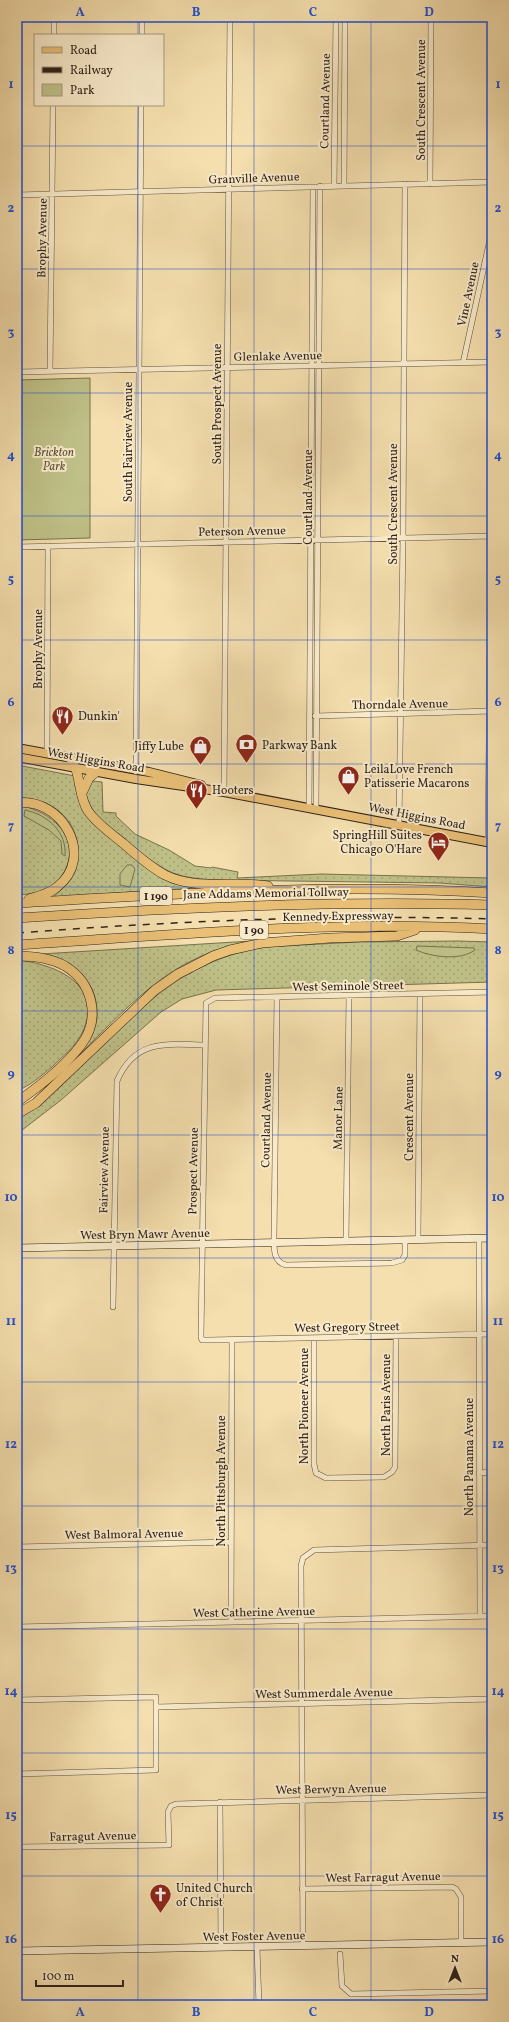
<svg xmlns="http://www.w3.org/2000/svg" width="509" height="2022" font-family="Vollkorn,serif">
  <defs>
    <pattern id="grass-dots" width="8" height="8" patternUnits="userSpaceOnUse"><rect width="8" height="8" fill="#bfc188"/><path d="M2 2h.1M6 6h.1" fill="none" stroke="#a4a675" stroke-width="1.8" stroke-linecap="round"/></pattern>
  </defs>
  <rect width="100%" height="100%" fill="#f5dfae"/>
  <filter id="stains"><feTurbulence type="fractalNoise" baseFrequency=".005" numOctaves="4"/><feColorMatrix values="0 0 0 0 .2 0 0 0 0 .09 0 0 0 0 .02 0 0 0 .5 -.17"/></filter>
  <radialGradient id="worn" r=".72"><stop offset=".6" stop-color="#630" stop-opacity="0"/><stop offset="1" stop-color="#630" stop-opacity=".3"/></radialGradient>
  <path fill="url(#grass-dots)" stroke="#777250" d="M17,765L75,776L84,813L171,882L194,888L53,897C101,860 75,796 17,798Z
    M92,781L102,782L103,812L116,813V816L135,834L169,850L195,866L211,868L212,867L238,872L237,878L321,874L492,878V887L439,883L216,880C201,879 187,878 173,873C154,865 109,830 96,814C91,808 88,801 86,795Z
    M22,806C51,812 78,835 67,866C64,873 59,882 53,886C43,893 28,894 17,895V807Z
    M251,941C231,945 211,951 193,960C148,982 113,1022 78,1056L77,1055C82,1047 88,1040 93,1032C102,1014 96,985 79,973C68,965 53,960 41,954Z
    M458,941L492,942V982L216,990L182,999L161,1012L61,1100L17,1134V1119C41,1108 59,1087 78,1069C137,1012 179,961 265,947L358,942Z
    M17,960C56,964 105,985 82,1033C76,1046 62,1057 52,1067C41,1076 31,1085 17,1091Z"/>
  <path fill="#bfc188" stroke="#777250" d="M90,378V538L17,540V380Z
    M25,810C48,815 67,832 65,856L62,854L61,841L49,830L24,816Z
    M127,865H132L135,869L130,887L120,885V874Z
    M417,946L474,948L475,950C460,961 432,957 416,950Z"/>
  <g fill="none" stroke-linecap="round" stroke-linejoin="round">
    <defs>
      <path id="street" d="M54,35V17
        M142,35V17
        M430,184L431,17
        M334,186L336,17
        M344,186L345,17
        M17,195L492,182
        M463,363L492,230
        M50,371L53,105
        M17,372L492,362
        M17,547L492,536
        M315,716L492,711
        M47,753L48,546
        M136,772L141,105
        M224,792L230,17
        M309,807L313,187
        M316,808L320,186
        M399,824L403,538L405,184
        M488,842L492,432
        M492,992L215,998L206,1003L201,1337L202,1340H209L492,1334
        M277,997L274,1237C274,1248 273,1262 286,1265L392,1263L402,1260L405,1255V1240
        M479,1238L480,1616
        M490,1238L492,1095
        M418,1239L420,994
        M346,1241L349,996
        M113,1307L117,1081C135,1039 166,1044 205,1045
        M314,1338V1464L316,1473L326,1478L384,1477L392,1472L395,1467L396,1336
        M479,1473L492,1472
        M17,1547L231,1542
        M231,1622L232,1340
        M17,1627L492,1616
        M17,1700L156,1697V1770L17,1774
        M156,1707L492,1699
        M220,1802L221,1947
        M17,1847L169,1845L168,1812L171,1806L176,1804L492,1795
        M302,1889L452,1887L456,1889L461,1897V1942
        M303,1946L301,1566L303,1558L314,1550L492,1545
        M257,1947L259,2005
        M340,1954L342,1986L351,1994L492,1991"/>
      <path id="secondary" d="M17,1248L492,1238
        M17,1951L492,1942"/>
      <path id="primary" d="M17,748L149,772L201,785
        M17,757L136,779L224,792L492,843"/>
      <path id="highway" d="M69,757C82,772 77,794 88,811C97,824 112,834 124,844C137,855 150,867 165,875C197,891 234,880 268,886
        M82,793L89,778L96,772
        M17,803C62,797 96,857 57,887C49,894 39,896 29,899
        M17,903C175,894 334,883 492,893
        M17,918C175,908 333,900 492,905
        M17,945C175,935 334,920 492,929
        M17,956C33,956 51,958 65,966C93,983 101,1019 81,1045C66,1065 37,1088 17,1102
        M17,1114L36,1103L155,990L178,974L213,956L230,950L262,943L330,938L397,936L415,930"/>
    </defs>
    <use href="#street" stroke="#60513e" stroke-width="6"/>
    <use href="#secondary" stroke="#2f2219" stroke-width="8"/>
    <use href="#primary" stroke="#2f2219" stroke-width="10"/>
    <use href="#highway" stroke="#2f2219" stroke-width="10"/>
    <use href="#street" stroke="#f8eaca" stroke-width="5"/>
    <use href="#secondary" stroke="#f8eaca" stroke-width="7"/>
    <use href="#primary" stroke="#eac077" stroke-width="8"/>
    <use href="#highway" stroke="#eac077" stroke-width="9"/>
    <path stroke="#2f2219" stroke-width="1.5" stroke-dasharray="7 7" stroke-linecap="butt" d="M17,933C175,921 334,914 492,919"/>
  </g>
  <path fill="none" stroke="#1d4ed8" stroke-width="1" stroke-opacity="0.55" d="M138,17V35M254,17V2005M371,17V2005M138,105V2005M17,146H492M17,269H492M17,393H492M17,516H492M17,640H492M17,764H492M17,887H492M17,1011H492M17,1135H492M17,1258H492M17,1382H492M17,1506H492M17,1629H492M17,1753H492M17,1876H492"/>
  <defs>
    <symbol id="restaurant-pin" viewBox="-11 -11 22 30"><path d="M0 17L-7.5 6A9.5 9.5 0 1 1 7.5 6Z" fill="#8f2418" stroke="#f8eaca"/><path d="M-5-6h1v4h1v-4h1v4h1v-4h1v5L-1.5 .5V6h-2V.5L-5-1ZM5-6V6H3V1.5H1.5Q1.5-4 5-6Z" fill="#fff"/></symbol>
    <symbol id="bank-pin" viewBox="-11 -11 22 30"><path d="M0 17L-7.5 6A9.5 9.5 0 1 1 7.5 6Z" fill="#8f2418" stroke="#f8eaca"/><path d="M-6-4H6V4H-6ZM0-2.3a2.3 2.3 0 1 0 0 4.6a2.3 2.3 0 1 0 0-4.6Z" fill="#fff"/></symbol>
    <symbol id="shop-pin" viewBox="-11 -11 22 30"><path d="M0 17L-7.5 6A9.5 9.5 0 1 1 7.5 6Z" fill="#8f2418" stroke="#f8eaca"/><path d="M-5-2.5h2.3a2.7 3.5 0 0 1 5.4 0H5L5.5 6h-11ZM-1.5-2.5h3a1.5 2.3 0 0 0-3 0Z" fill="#fff"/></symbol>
    <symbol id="hotel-pin" viewBox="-11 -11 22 30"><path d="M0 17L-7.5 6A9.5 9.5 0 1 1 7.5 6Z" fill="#8f2418" stroke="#f8eaca"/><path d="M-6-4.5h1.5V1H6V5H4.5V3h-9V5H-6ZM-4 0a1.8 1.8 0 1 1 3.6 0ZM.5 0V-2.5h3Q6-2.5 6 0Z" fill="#fff"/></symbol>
    <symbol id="church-pin" viewBox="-11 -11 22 30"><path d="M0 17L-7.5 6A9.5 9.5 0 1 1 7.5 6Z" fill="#8f2418" stroke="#f8eaca"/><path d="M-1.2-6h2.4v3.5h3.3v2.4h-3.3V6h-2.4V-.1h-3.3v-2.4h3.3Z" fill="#fff"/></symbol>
  </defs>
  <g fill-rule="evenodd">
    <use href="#restaurant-pin" x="50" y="704" width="25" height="34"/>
    <use href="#bank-pin" x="234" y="732" width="25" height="34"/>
    <use href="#shop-pin" x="188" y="734" width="25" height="34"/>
    <use href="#shop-pin" x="336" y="764" width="25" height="34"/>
    <use href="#restaurant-pin" x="184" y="778" width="25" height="34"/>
    <use href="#hotel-pin" x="426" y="830" width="25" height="34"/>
    <use href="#church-pin" x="148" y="1882" width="25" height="34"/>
  </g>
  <g text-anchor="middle" stroke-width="4" stroke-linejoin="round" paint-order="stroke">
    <g fill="#f8eaca" stroke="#6b5e4e" stroke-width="1">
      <rect x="140" y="887" width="32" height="18" rx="3"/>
      <rect x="240" y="921" width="28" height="18" rx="3"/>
    </g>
    <g font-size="11" font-weight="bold" fill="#2f2219">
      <text x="156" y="900">I 190</text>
      <text x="254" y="934">I 90</text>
    </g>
    <g font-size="12" fill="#2f2219" stroke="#f8eaca">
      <text transform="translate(421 100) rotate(-90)" y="4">South Crescent Avenue</text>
      <text transform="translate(325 101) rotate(-89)" y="4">Courtland Avenue</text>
      <text transform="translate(254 178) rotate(-2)" y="4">Granville Avenue</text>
      <text transform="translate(42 238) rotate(-89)" y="4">Brophy Avenue</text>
      <text transform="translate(468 294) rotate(-78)" y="4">Vine Avenue</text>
      <text transform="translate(278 356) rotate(-1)" y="4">Glenlake Avenue</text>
      <text transform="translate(217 404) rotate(-90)" y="4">South Prospect Avenue</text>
      <text transform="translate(128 442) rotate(-90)" y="4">South Fairview Avenue</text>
      <text transform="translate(308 497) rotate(-90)" y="4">Courtland Avenue</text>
      <text transform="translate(393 504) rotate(-90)" y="4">South Crescent Avenue</text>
      <text transform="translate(242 531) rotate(-1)" y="4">Peterson Avenue</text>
      <text transform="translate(38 649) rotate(-90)" y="4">Brophy Avenue</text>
      <text transform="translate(400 704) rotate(-1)" y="4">Thorndale Avenue</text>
      <text transform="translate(96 760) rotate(10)" y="4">West Higgins Road</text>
      <text transform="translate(417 816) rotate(11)" y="4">West Higgins Road</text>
      <text transform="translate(266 893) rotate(-1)" y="4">Jane Addams Memorial Tollway</text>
      <text transform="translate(338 916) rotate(-1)" y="4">Kennedy Expressway</text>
      <text transform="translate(348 986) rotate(-1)" y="4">West Seminole Street</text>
      <text transform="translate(409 1117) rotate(-90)" y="4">Crescent Avenue</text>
      <text transform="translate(338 1118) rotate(-89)" y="4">Manor Lane</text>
      <text transform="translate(266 1120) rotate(-89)" y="4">Courtland Avenue</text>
      <text transform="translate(104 1170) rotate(-89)" y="4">Fairview Avenue</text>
      <text transform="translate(193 1171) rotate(-89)" y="4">Prospect Avenue</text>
      <text transform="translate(145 1234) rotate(-1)" y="4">West Bryn Mawr Avenue</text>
      <text transform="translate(347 1327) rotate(-1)" y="4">West Gregory Street</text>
      <text transform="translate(386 1405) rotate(-90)" y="4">North Paris Avenue</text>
      <text transform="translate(304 1406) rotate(-90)" y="4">North Pioneer Avenue</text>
      <text transform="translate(469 1457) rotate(-90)" y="4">North Panama Avenue</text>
      <text transform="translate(221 1481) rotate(-90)" y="4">North Pittsburgh Avenue</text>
      <text transform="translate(124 1534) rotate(-1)" y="4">West Balmoral Avenue</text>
      <text transform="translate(254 1612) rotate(-1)" y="4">West Catherine Avenue</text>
      <text transform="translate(324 1693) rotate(-1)" y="4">West Summerdale Avenue</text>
      <text transform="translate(331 1789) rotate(-1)" y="4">West Berwyn Avenue</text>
      <text transform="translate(93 1836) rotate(-1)" y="4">Farragut Avenue</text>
      <text transform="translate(383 1877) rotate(-1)" y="4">West Farragut Avenue</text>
      <text transform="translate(254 1936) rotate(-1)" y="4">West Foster Avenue</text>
    </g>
    <g font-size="12" font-style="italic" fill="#5a523a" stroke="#f8eaca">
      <text x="54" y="456">Brickton<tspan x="54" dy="14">Park</tspan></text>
    </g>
    <g font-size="12" fill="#2f2219" stroke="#f8eaca" text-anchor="start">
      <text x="78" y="720">Dunkin'</text>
      <text x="262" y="749">Parkway Bank</text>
      <text x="184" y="750" text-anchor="end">Jiffy Lube</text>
      <text x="364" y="773">LeilaLove French<tspan x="364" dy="14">Patisserie Macarons</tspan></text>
      <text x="212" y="794">Hooters</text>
      <text x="422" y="839" text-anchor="end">SpringHill Suites<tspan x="422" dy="14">Chicago O'Hare</tspan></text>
      <text x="176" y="1892">United Church<tspan x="176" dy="14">of Christ</tspan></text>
    </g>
  </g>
  <rect width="509" height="2022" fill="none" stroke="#f5dfae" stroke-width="44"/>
  <rect x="34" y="34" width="130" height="72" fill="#f8eaca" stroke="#a89a83"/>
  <rect x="42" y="47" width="20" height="6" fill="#eac077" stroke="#a89a83"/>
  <text x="70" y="54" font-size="12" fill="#2f2219">Road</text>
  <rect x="42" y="67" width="20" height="6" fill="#2f2219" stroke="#a89a83"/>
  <text x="70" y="74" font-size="12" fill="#2f2219">Railway</text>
  <rect x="42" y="84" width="20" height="12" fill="#bfc188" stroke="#a89a83"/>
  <text x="70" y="94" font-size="12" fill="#2f2219">Park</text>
  <g transform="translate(455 1968)" stroke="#f8eaca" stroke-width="3" paint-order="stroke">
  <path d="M0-3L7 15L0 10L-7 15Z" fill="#2f2219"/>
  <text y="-6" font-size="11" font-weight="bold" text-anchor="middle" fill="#2f2219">N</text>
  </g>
  <path d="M36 1980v6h87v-6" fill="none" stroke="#2f2219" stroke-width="2"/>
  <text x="42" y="1980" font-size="12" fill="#2f2219" stroke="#f8eaca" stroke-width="3" paint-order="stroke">100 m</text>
  <rect x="22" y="22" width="465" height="1978" fill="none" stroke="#1d4ed8" stroke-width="1.5"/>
  <g font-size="13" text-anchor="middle" font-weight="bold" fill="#1d4ed8">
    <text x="80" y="16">A</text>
    <text x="196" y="16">B</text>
    <text x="313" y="16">C</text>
    <text x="429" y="16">D</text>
    <text x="11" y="88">1</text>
    <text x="498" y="88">1</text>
    <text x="11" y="212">2</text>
    <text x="498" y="212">2</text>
    <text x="11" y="336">3</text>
    <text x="498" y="336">3</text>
    <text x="11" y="459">4</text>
    <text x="498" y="459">4</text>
    <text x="11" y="583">5</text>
    <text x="498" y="583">5</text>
    <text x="11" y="706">6</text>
    <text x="498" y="706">6</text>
    <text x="11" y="830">7</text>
    <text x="498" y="830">7</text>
    <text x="11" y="954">8</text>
    <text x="498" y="954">8</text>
    <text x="11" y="1077">9</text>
    <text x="498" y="1077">9</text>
    <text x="11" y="1201">10</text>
    <text x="498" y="1201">10</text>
    <text x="11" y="1325">11</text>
    <text x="498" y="1325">11</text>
    <text x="11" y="1448">12</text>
    <text x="498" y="1448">12</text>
    <text x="11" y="1572">13</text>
    <text x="498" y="1572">13</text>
    <text x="11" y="1695">14</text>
    <text x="498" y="1695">14</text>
    <text x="11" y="1819">15</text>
    <text x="498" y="1819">15</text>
    <text x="11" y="1943">16</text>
    <text x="498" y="1943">16</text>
    <text x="80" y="2016">A</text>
    <text x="196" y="2016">B</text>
    <text x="313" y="2016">C</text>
    <text x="429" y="2016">D</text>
  </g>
  <rect width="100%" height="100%" filter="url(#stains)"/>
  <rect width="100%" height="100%" fill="url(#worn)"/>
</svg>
